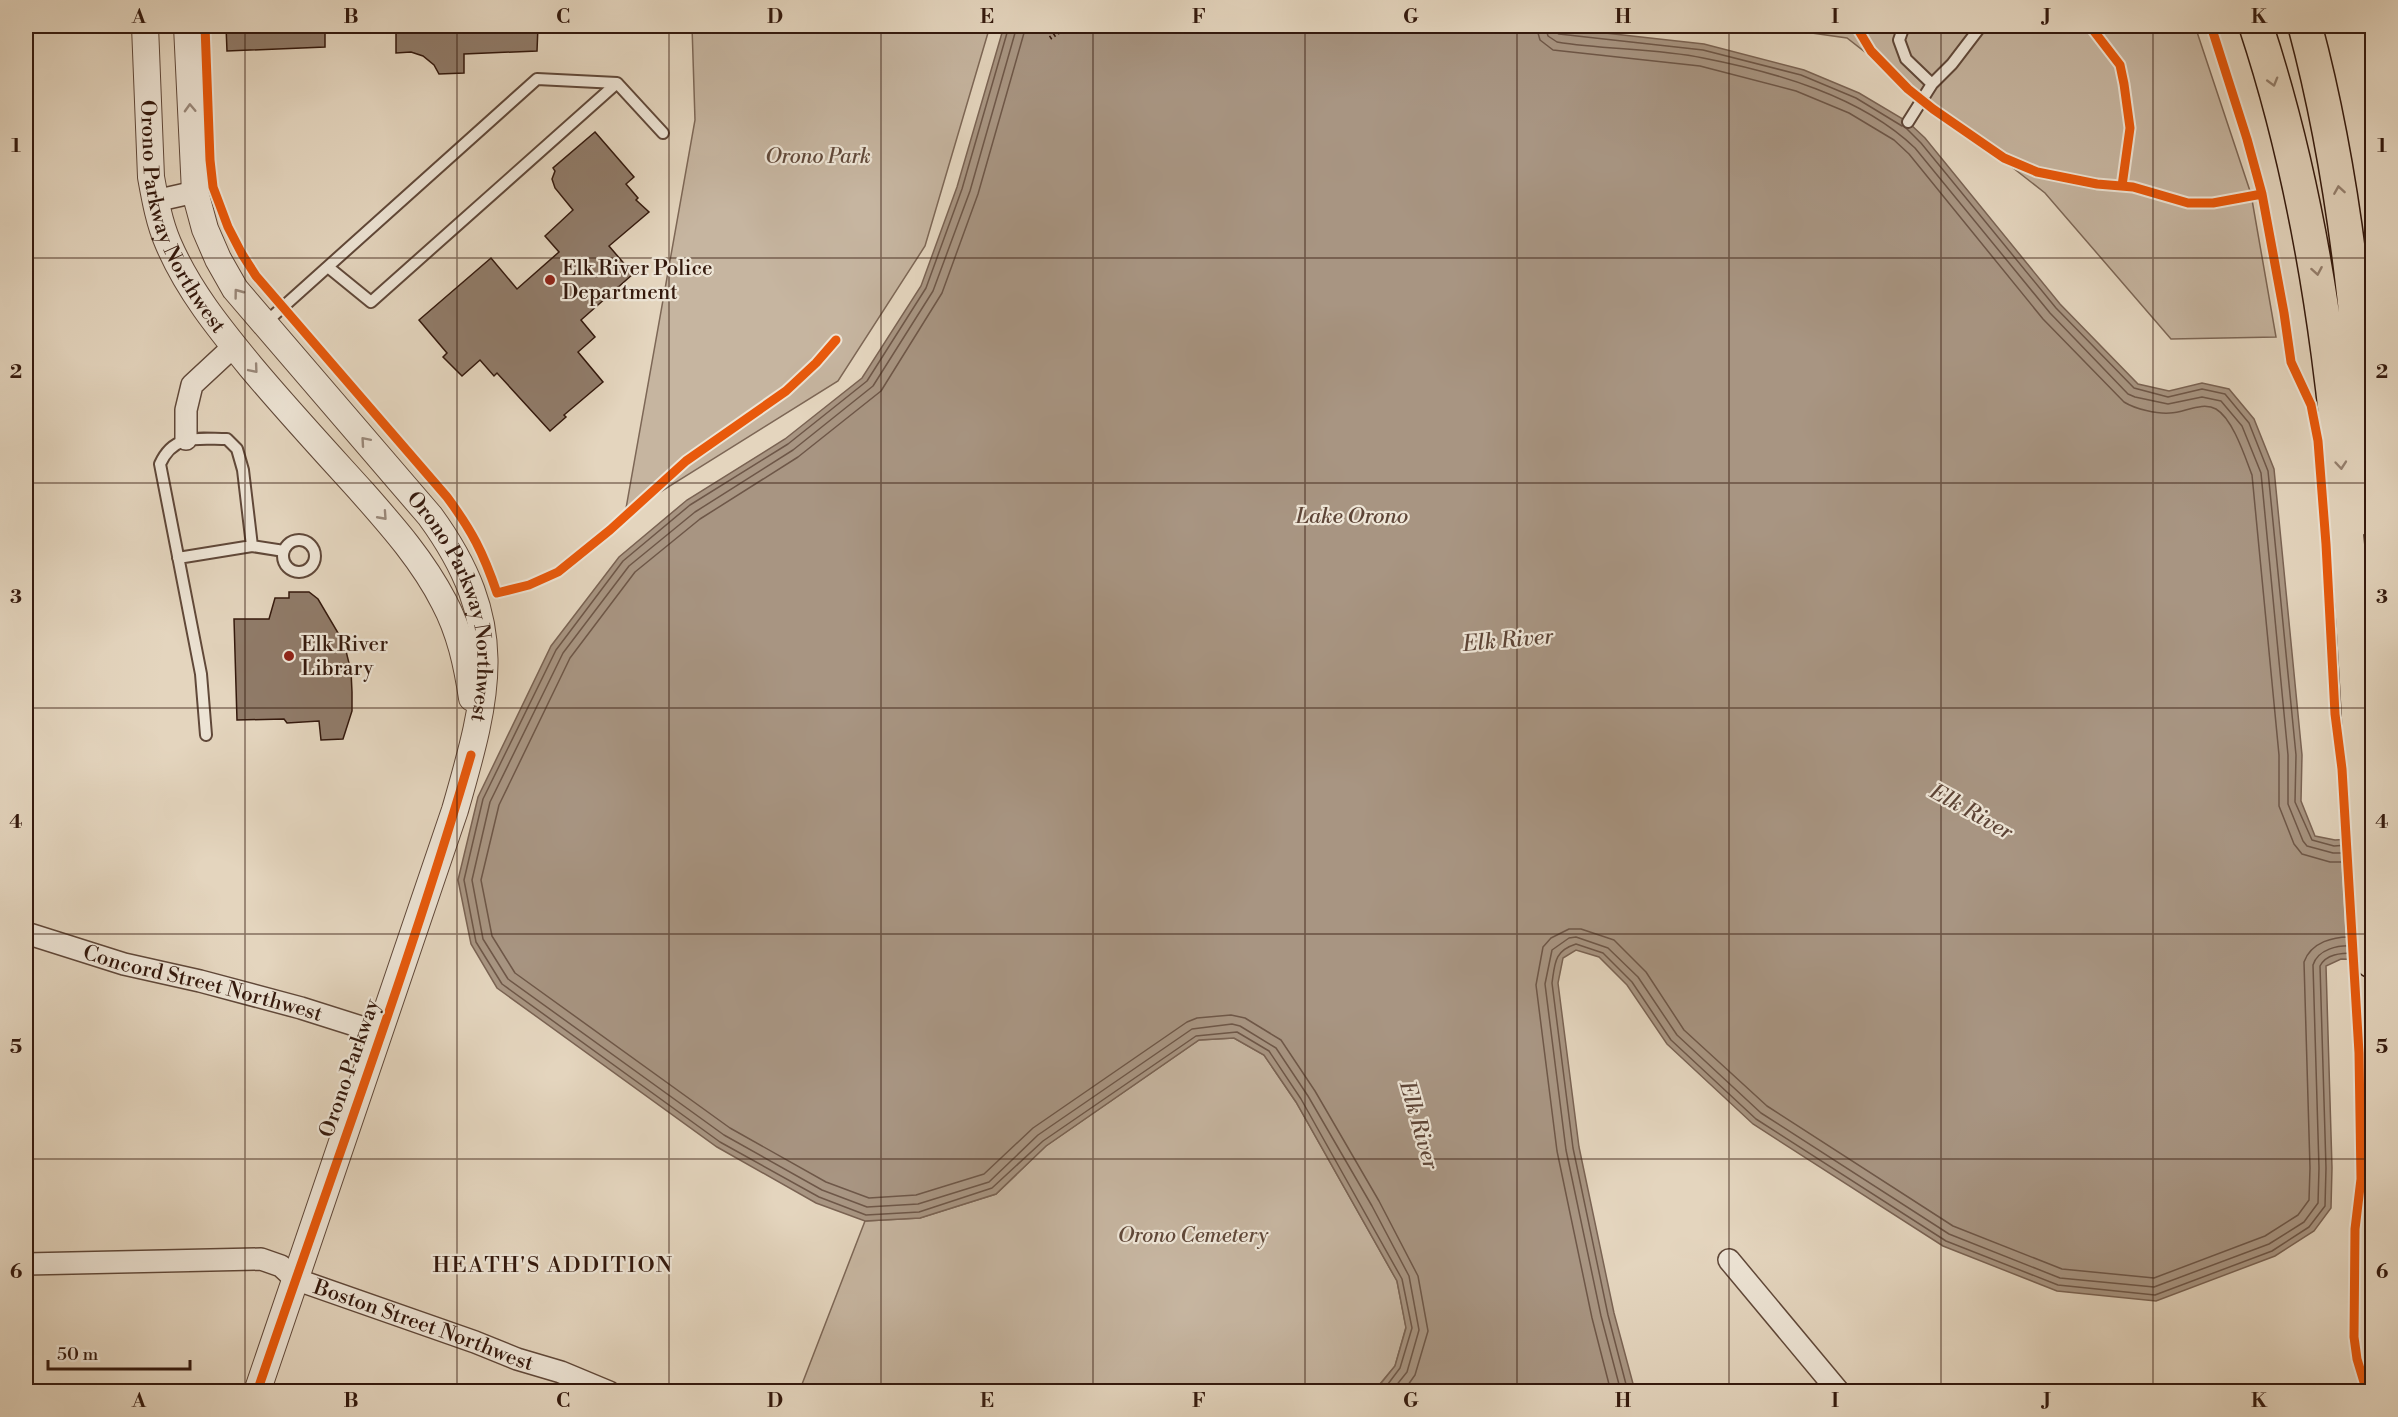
<svg xmlns="http://www.w3.org/2000/svg" width="2398" height="1417" font-family="'Libre Bodoni',serif">
  <rect width="100%" height="100%" fill="#e4d5be"/>
  <filter id="stains"><feTurbulence type="fractalNoise" baseFrequency=".00333" numOctaves="4"/><feColorMatrix values="0 0 0 0 .2 0 0 0 0 .09 0 0 0 0 .02 0 0 0 .5 -.17"/></filter>
  <radialGradient id="worn" r=".72"><stop offset=".6" stop-color="#630" stop-opacity="0"/><stop offset="1" stop-color="#630" stop-opacity=".3"/></radialGradient>
  <path fill="#c6b5a0" stroke="#7d6756" stroke-width="1.5" d="M692,26H990L925,246L838,381L625,514L695,120Z
    M1762,26H2195L2251,194L2276,337L2171,339L2045,193L1847,38Z
    M1234,1038L1264,1055L1296,1102L1397,1281L1406,1327L1395,1366L1374,1391L799,1392L865,1221L920,1218L996,1194L1046,1146L1199,1040Z"/>
  <path fill="#a89582" stroke="#7a6353" stroke-width="1.5" d="M1004,26H1542L1704,44L1804,70L1859,93L1908,122L1925,138L2060,304L2138,384L2169,391L2202,383L2229,389L2254,419L2274,469L2302,755L2301,801L2315,836L2335,840L2372,838V960L2341,959L2326,966L2332,1168L2331,1208L2314,1231L2275,1256L2156,1301L2057,1291L1943,1246L1753,1124L1667,1044L1627,985L1599,957L1576,950L1563,958L1558,983L1579,1147L1614,1313L1635,1391L1374,1392L1395,1366L1406,1328L1397,1281L1296,1102L1264,1055L1234,1038L1199,1040L1046,1146L996,1194L920,1218L865,1221L816,1203L717,1147L497,988L471,944L458,880L478,797L551,646L619,557L687,500L785,439L862,378L921,286L957,187Z"/>
  <path fill="#e4d5be" d="M2372,835V963L2347,962L2340,837Z"/>
  <g fill="none" stroke-linecap="round" stroke-linejoin="round">
    <path stroke="#6e5748" stroke-width="1.5" d="M1009,26L962,189L926,288L867,381L788,444L690,505L623,561L556,650L483,799L464,880L476,942L502,984L720,1142L819,1197L866,1215L919,1212L992,1188L1043,1141L1196,1036L1237,1032L1269,1051L1301,1099L1402,1279L1412,1328L1400,1368L1382,1392
      M1017,26L970,191L933,291L873,386L793,450L695,512L629,566L563,653L490,802L472,880L483,939L508,979L724,1135L822,1190L867,1207L918,1204L989,1182L1038,1135L1192,1029L1232,1024L1240,1026L1276,1048L1308,1096L1372,1206L1409,1276L1419,1330L1407,1372L1391,1392
      M1026,26L978,194L942,293L881,391L798,457L700,519L635,572L570,658L499,805L481,880L492,936L515,973L730,1128L826,1182L869,1198L916,1195L984,1174L1033,1128L1187,1022L1197,1018L1231,1015L1245,1018L1281,1040L1315,1091L1379,1201L1418,1276L1428,1331L1415,1375L1403,1392
      M1536,26L1540,40L1553,50L1700,66L1796,91L1849,113L1894,140L1909,154L2043,319L2124,402C2135,409 2157,414 2170,413C2184,413 2202,401 2216,409C2233,419 2245,457 2252,475L2279,755V806L2294,844L2302,854L2330,862H2348
      M1545,26L1548,36L1557,42C1605,50 1655,48 1703,58C1775,72 1861,96 1915,148L2050,313L2128,394L2135,397L2168,404L2202,397L2221,401L2242,426L2261,473L2288,755V804L2303,841L2307,846L2333,853H2348
      M1553,26L1554,31L1559,34L1703,50L1801,75L1856,98L1902,126
      M1906,128L1921,143L2056,308L2134,388L2168,397L2202,389L2225,394L2249,423L2268,471L2296,755L2295,802L2312,840L2334,846L2348,845
      M1611,1392L1592,1318L1557,1151L1536,985L1543,947L1551,938L1569,929H1581L1614,940L1646,972L1684,1030L1767,1106L1953,1226L2062,1269L2154,1278L2265,1236L2298,1215L2309,1200L2310,1168L2304,962C2311,942 2334,936 2353,937
      M1621,1392L1601,1316L1566,1150L1545,984L1552,950L1569,938L1576,937L1608,948L1638,977L1677,1035L1761,1113L1949,1234L2060,1278L2154,1287L2269,1244L2304,1222L2318,1203L2319,1168L2313,965C2318,949 2338,945 2353,946
      M1628,1392L1608,1315L1573,1148L1552,983C1555,963 1554,951 1576,944L1603,953L1632,982L1671,1040L1756,1119L1946,1241L2058,1285L2155,1295L2272,1251L2309,1227L2325,1206L2326,1168L2320,966C2326,954 2341,953 2354,953"/>
  </g>
  <path fill="#907b69" stroke="#34190d" stroke-width="1.5" d="M226,26H325V47L227,51Z
    M396,26H538L537,51L464,54V73L439,74L434,65L423,56L411,52L396,53Z
    M595,132L634,177L626,184L638,198L636,200L649,212L609,246L633,274L581,320L595,337L578,352L603,382L564,415L566,417L550,431L497,373L494,376L480,360L462,376L443,357L447,353L419,320L491,258L517,289L559,252L545,236L573,210L555,188L552,179L555,171L553,168Z
    M289,592H309L318,599L344,643L351,671L352,692V711L343,739L321,740L319,721L287,723L284,719L237,720L234,619H269L275,598H289Z"/>
  <g fill="none" stroke-linecap="round" stroke-linejoin="round">
    <defs>
      <path id="service" d="M1904,26L1899,40L1906,59L1932,84L1952,64L1981,26
        M1908,122L1932,84
        M328,267L371,302L617,83
        M264,324L537,79L617,83L663,133
        M283 556a16 16 0 1 1 32 0a16 16 0 1 1-32 0Z
        M178,558L252,546L284,551
        M206,735L201,674L160,464C174,433 198,439 227,439L237,449L243,470L252,546"/>
      <g id="minor">
        <path d="M155,201L195,192"/>
        <path d="M186,439V410L192,385L234,346"/>
        <path id="s1" d="M26,933L124,964L200,981L301,1008L380,1033"/>
        <path d="M1729,1260L1839,1392"/>
        <path id="s2" d="M26,1264L261,1259L281,1266L295,1279L475,1342L517,1359L561,1372L609,1392"/>
      </g>
      <g id="tertiary">
        <path id="s3" d="M145,26L151,177C155,199 159,222 168,243C188,290 219,328 251,367C287,410 325,451 363,493C393,527 423,561 444,602C460,632 467,665 472,698"/>
        <path id="s4" d="M187,26L195,192L205,229L218,259L235,289L430,516C508,623 489,692 455,810L257,1392"/>
      </g>
      <path id="trunk" d="M2256,26C2327,240 2344,466 2357,690C2362,781 2367,871 2372,961
        M2305,26C2348,186 2362,354 2372,520"/>
    </defs>
    <use href="#service" stroke="#604839" stroke-width="14"/>
    <use href="#minor" stroke="#604839" stroke-width="24"/>
    <use href="#tertiary" stroke="#604839" stroke-width="28"/>
    <use href="#trunk" stroke="#34190d" stroke-width="36"/>
    <path stroke="#34190d" stroke-width="4" stroke-dasharray="1.5 3" stroke-linecap="butt" d="M1050,38L1068,26"/>
    <use href="#service" stroke="#ede4d5" stroke-width="10"/>
    <use href="#minor" stroke="#ede4d5" stroke-width="21"/>
    <use href="#tertiary" stroke="#ede4d5" stroke-width="26"/>
    <use href="#trunk" stroke="#e4d5be" stroke-width="33"/>
    <defs>
      <path id="cycleway" d="M205,26L210,160L213,187L228,227L242,254L256,276L447,497C472,531 483,552 497,593L529,585L558,572L610,530L686,461L786,391L816,363L836,340
        M1856,26L1871,51L1908,89L1933,109L2004,158L2037,172L2097,184L2133,187L2188,203H2213L2262,194
        M2090,26L2120,65L2124,84L2130,128L2122,186
        M2211,26L2247,139L2262,194L2284,313L2291,362L2311,405L2318,441L2326,544L2335,714L2342,769L2359,1053L2361,1179L2355,1229L2354,1337L2357,1359L2367,1392
        M257,1392C329,1180 408,970 471,755"/>
    </defs>
    <use href="#cycleway" stroke="#ede4d5" stroke-width="13"/>
    <use href="#cycleway" stroke="#e8590c" stroke-width="9"/>
  </g>
  <defs><path id="oneway-chevron" d="M-2-3.5L2.5 0L-2 3.5" fill="none" stroke-width="1.6" stroke-linecap="round" stroke-linejoin="round" transform="scale(1.5)"/></defs>
  <g stroke="#95806e">
    <use href="#oneway-chevron" transform="translate(2273 82) rotate(74)"/>
    <use href="#oneway-chevron" transform="translate(2339 190) rotate(-99)"/>
    <use href="#oneway-chevron" transform="translate(2317 271) rotate(80)"/>
    <use href="#oneway-chevron" transform="translate(2341 465) rotate(85)"/>
  </g>
  <g stroke="#9a897b">
    <use href="#oneway-chevron" transform="translate(190 108) rotate(-92)"/>
    <use href="#oneway-chevron" transform="translate(238 293) rotate(-127)"/>
    <use href="#oneway-chevron" transform="translate(254 369) rotate(50)"/>
    <use href="#oneway-chevron" transform="translate(365 441) rotate(-131)"/>
    <use href="#oneway-chevron" transform="translate(383 516) rotate(48)"/>
  </g>
  <path fill="none" stroke="#34190d" stroke-width="1.5" stroke-opacity="0.55" d="M245,26V1392M457,26V1392M669,26V1392M881,26V1392M1093,26V1392M1305,26V1392M1517,26V1392M1729,26V1392M1941,26V1392M2153,26V1392M26,258H2372M26,483H2372M26,708H2372M26,934H2372M26,1159H2372"/>
  <g fill="#8f2418" stroke="#ede4d5" stroke-width="2">
    <circle cx="550" cy="280" r="6"/>
    <circle cx="289" cy="656" r="6"/>
  </g>
  <g text-anchor="middle" stroke-width="4.5" stroke-linejoin="round" paint-order="stroke">
    <g font-size="21" font-style="italic" fill="#604839" stroke="#ede4d5">
      <text x="818" y="163">Orono Park</text>
      <text x="1193" y="1242">Orono Cemetery</text>
    </g>
    <g font-size="21" fill="#34190d" stroke="#ede4d5">
      <text dy="7" stroke="none"><textPath href="#s3" startOffset="198">Orono Parkway Northwest</textPath></text>
      <text dy="7" stroke="none"><textPath href="#s4" startOffset="666">Orono Parkway Northwest</textPath></text>
      <text dy="7" stroke="none"><textPath href="#s1" startOffset="184">Concord Street Northwest</textPath></text>
      <text transform="translate(349 1068) rotate(-71)" y="7">Orono Parkway</text>
      <text dy="7" stroke="none"><textPath href="#s2" startOffset="412">Boston Street Northwest</textPath></text>
    </g>
    <g font-size="21" fill="#34190d" stroke="#ede4d5" text-anchor="start">
      <text x="562" y="275">Elk River Police<tspan x="562" dy="24">Department</tspan></text>
      <text x="301" y="651">Elk River<tspan x="301" dy="24">Library</tspan></text>
    </g>
    <g font-size="22" font-style="italic" fill="#5d4436" stroke="#ede4d5">
      <text x="1352" y="523">Lake Orono</text>
      <text transform="translate(1508 639) rotate(-5)" y="8">Elk River</text>
      <text transform="translate(1972 811) rotate(29)" y="8">Elk River</text>
      <text transform="translate(1420 1125) rotate(74)" y="8">Elk River</text>
    </g>
    <g font-size="22" letter-spacing="1.5" fill="#34190d" stroke="#ede4d5">
      <text x="553" y="1272">HEATH'S ADDITION</text>
    </g>
  </g>
  <rect width="2398" height="1417" fill="none" stroke="#e4d5be" stroke-width="66"/>
  <path d="M48 1360v9h142v-9" fill="none" stroke="#34190d" stroke-width="3"/>
  <text x="57" y="1360" font-size="18" fill="#34190d" stroke="#ede4d5" stroke-width="4.5" paint-order="stroke">50 m</text>
  <rect x="33" y="33" width="2332" height="1351" fill="none" stroke="#34190d" stroke-width="2"/>
  <g font-size="20" text-anchor="middle" font-weight="bold" fill="#34190d">
    <text x="139" y="23">A</text>
    <text x="351" y="23">B</text>
    <text x="563" y="23">C</text>
    <text x="775" y="23">D</text>
    <text x="987" y="23">E</text>
    <text x="1199" y="23">F</text>
    <text x="1411" y="23">G</text>
    <text x="1623" y="23">H</text>
    <text x="1835" y="23">I</text>
    <text x="2047" y="23">J</text>
    <text x="2259" y="23">K</text>
    <text x="16" y="152">1</text>
    <text x="2382" y="152">1</text>
    <text x="16" y="378">2</text>
    <text x="2382" y="378">2</text>
    <text x="16" y="603">3</text>
    <text x="2382" y="603">3</text>
    <text x="16" y="828">4</text>
    <text x="2382" y="828">4</text>
    <text x="16" y="1053">5</text>
    <text x="2382" y="1053">5</text>
    <text x="16" y="1278">6</text>
    <text x="2382" y="1278">6</text>
    <text x="139" y="1407">A</text>
    <text x="351" y="1407">B</text>
    <text x="563" y="1407">C</text>
    <text x="775" y="1407">D</text>
    <text x="987" y="1407">E</text>
    <text x="1199" y="1407">F</text>
    <text x="1411" y="1407">G</text>
    <text x="1623" y="1407">H</text>
    <text x="1835" y="1407">I</text>
    <text x="2047" y="1407">J</text>
    <text x="2259" y="1407">K</text>
  </g>
  <rect width="100%" height="100%" filter="url(#stains)"/>
  <rect width="100%" height="100%" fill="url(#worn)"/>
</svg>
